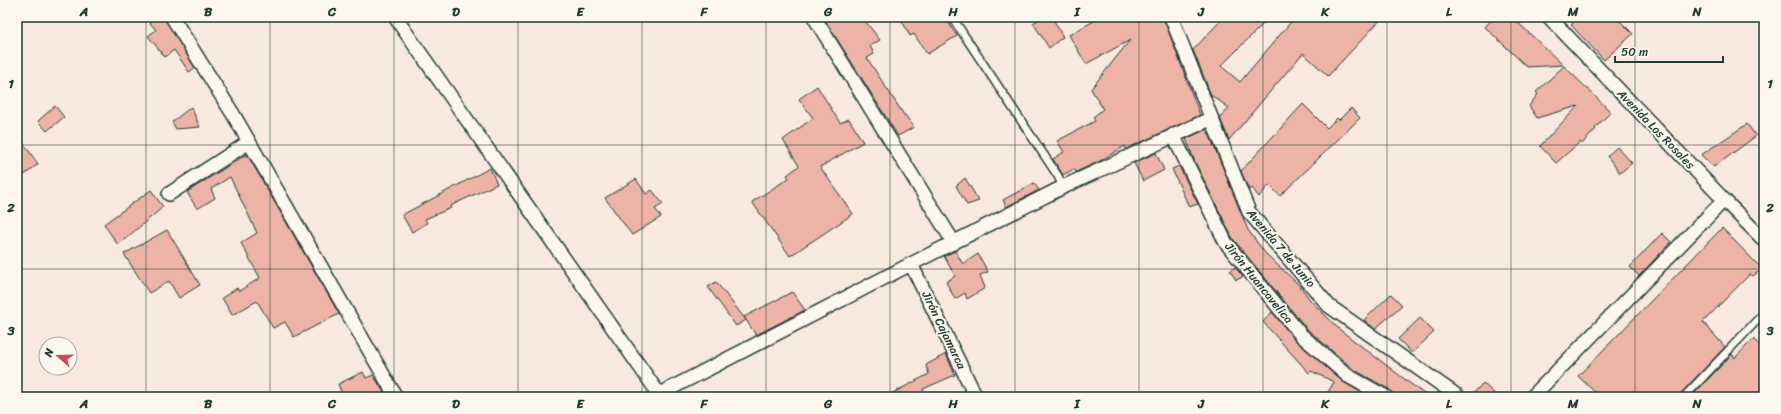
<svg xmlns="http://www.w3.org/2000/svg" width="1781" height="414" font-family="Sriracha,sans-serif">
  <rect width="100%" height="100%" fill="#f8e9de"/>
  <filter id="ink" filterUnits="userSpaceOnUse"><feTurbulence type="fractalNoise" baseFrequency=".025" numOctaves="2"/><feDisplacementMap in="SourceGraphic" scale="8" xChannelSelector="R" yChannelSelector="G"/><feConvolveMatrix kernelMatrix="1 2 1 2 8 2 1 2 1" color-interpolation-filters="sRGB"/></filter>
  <g filter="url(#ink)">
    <path fill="#edb3a7" stroke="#1f3d34" d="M145,17H164L195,68L189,72L174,50L165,57L148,36L156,30Z
      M823,17H862L880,40L870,46L874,54L867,58L904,115H905L914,127L898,136Z
      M900,17H945L957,36L927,54L914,34L910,36Z
      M1043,17H1052L1063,37L1049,48L1033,23Z
      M1101,17H1163L1200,115L1126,149L1125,146L1100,161L1076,172L1074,169L1063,175L1053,159L1064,152L1057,141L1095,121L1093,117L1103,109L1091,89L1130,40L1086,64L1069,35Z
      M1224,17H1270L1221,66L1240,82L1295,17H1383L1328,76L1303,53L1229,140L1220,118L1229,108L1211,95L1193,50Z
      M1494,17H1512L1563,65L1527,67L1485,27Z
      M1579,17H1616L1633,34L1604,60L1571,25Z
      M1564,66L1611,112L1595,128L1596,129L1582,144L1580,142L1556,163L1540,146L1578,106L1537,118L1529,106L1538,94L1536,92Z
      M817,86L840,123L849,119L863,142L820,167L853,214L790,256L752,202L789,178L787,175L799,166L783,140L813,118L799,99Z
      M1303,104L1327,128L1337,118L1339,120L1351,108L1360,118L1280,196L1269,185L1259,197L1252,188L1249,190L1241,171Z
      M55,106L64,117L47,131L38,121Z
      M191,107L200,127L176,129L172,122Z
      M1747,124L1756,136L1714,167L1701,155Z
      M1207,129L1248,230L1265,253L1300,286L1311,301L1340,330L1428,397H1394L1390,390L1353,369L1307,329L1233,239L1195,162L1186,139Z
      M17,134L38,164L17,181Z
      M1617,147L1632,163L1620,173L1607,156Z
      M1156,153L1164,170L1143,181L1134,163Z
      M247,154L339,314L294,337L285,322L273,328L257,301L232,315L222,298L237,288L239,291L260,278L241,243L257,233L230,177L211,189L215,198L197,209L187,192Z
      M1179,166L1198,204L1189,207L1172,169Z
      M490,168L497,184L450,206L451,208L425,219L427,223L412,232L402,215Z
      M965,178L979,201L967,205L956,186Z
      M636,179L646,194L652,190L663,204L655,209L661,217L632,235L605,198Z
      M1034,183L1039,190L1006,207L1003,200Z
      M151,190L163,207L118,245L104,224Z
      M1722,228L1762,269L1753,276L1750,274L1703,322L1725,347L1680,394L1679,397H1600L1578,376Z
      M167,230L200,285L179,298L169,281L149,293L124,254Z
      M1662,233L1671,242L1639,276L1630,267Z
      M955,251L963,264L978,254L988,272L980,275L985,288L967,299L965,293L955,299L946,282L955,276L944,256Z
      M1235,267L1243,277L1236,280L1230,271Z
      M716,282L746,320L736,326L708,287Z
      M792,292L805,310L756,335L744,317Z
      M1391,294L1402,305L1375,329L1364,320Z
      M1272,312L1296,341L1343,382L1369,397H1333L1328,392L1334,382L1311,371L1309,373L1263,322Z
      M1420,318L1434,332L1412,353L1398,339Z
      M1753,339L1764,349V397H1691L1732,354L1735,358Z
      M946,354L955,375L923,389L926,397H885L929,374L926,365Z
      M363,372L366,378L373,375L387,397H343L338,384Z
      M1483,383L1498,397H1470Z"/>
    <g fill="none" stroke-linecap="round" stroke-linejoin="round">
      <defs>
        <path id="lane" d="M952,17L1058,176L1063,187
          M1684,397L1764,313"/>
        <path id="street" d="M172,17L233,114L396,397
          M395,17L659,394
          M814,17L954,243
          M1171,17L1249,212L1329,306L1459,397
          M1549,17L1724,200L1764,240
          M1173,135L1226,243L1301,335L1348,376L1386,397
          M169,194L249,142
          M911,264L976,397
          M654,397L911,264L1063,187L1210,119
          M1532,397L1724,200"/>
      </defs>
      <use href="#lane" stroke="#1f3d34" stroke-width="10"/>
      <use href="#street" stroke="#1f3d34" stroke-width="16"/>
      <use href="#lane" stroke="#fbf7ec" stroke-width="7"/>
      <use href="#street" stroke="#fbf7ec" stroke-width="13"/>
    </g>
  </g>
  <path fill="none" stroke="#1f3d34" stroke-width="1" stroke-opacity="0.55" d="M146,17V397M270,17V397M394,17V397M518,17V397M642,17V397M766,17V397M890,17V397M1015,17V397M1139,17V397M1263,17V397M1387,17V397M1511,17V397M1635,17V397M17,145H1764M17,269H1764"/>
  <g text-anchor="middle" stroke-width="4" stroke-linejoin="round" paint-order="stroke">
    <g font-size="12" fill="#1f3d34" stroke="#fbf7ec">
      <text transform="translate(1656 129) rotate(46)" y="4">Avenida Los Rosales</text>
      <text transform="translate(1281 248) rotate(50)" y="4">Avenida 7 de Junio</text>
      <text transform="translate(1259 283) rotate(51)" y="4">Jirón Huancavelica</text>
      <text transform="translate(944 330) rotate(64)" y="4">Jirón Cajamarca</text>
    </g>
  </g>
  <rect width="1781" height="414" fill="none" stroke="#fbf7ec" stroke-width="44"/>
  <g transform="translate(58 356) rotate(290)"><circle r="19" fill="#fbf7ec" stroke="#a3ada2"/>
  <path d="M0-3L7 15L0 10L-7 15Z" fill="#d1495b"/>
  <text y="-6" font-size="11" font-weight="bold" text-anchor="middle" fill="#1f3d34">N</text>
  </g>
  <path d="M1615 56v6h108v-6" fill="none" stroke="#1f3d34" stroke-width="2"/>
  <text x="1621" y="56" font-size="12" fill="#1f3d34" stroke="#fbf7ec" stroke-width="3" paint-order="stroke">50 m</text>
  <rect x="22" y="22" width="1737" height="370" fill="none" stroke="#1f3d34" stroke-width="1.5"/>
  <g font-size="13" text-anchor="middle" font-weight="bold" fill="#1f3d34">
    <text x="84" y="16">A</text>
    <text x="208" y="16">B</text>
    <text x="332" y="16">C</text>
    <text x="456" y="16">D</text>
    <text x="580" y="16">E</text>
    <text x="704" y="16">F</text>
    <text x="828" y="16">G</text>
    <text x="953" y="16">H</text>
    <text x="1077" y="16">I</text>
    <text x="1201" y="16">J</text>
    <text x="1325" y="16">K</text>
    <text x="1449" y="16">L</text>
    <text x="1573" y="16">M</text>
    <text x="1697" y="16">N</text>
    <text x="11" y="88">1</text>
    <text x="1770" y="88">1</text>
    <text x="11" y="212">2</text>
    <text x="1770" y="212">2</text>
    <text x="11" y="335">3</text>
    <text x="1770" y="335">3</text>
    <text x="84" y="408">A</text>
    <text x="208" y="408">B</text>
    <text x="332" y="408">C</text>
    <text x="456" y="408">D</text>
    <text x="580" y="408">E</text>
    <text x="704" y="408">F</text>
    <text x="828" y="408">G</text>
    <text x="953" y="408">H</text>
    <text x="1077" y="408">I</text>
    <text x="1201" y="408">J</text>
    <text x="1325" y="408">K</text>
    <text x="1449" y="408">L</text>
    <text x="1573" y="408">M</text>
    <text x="1697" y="408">N</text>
  </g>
</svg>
